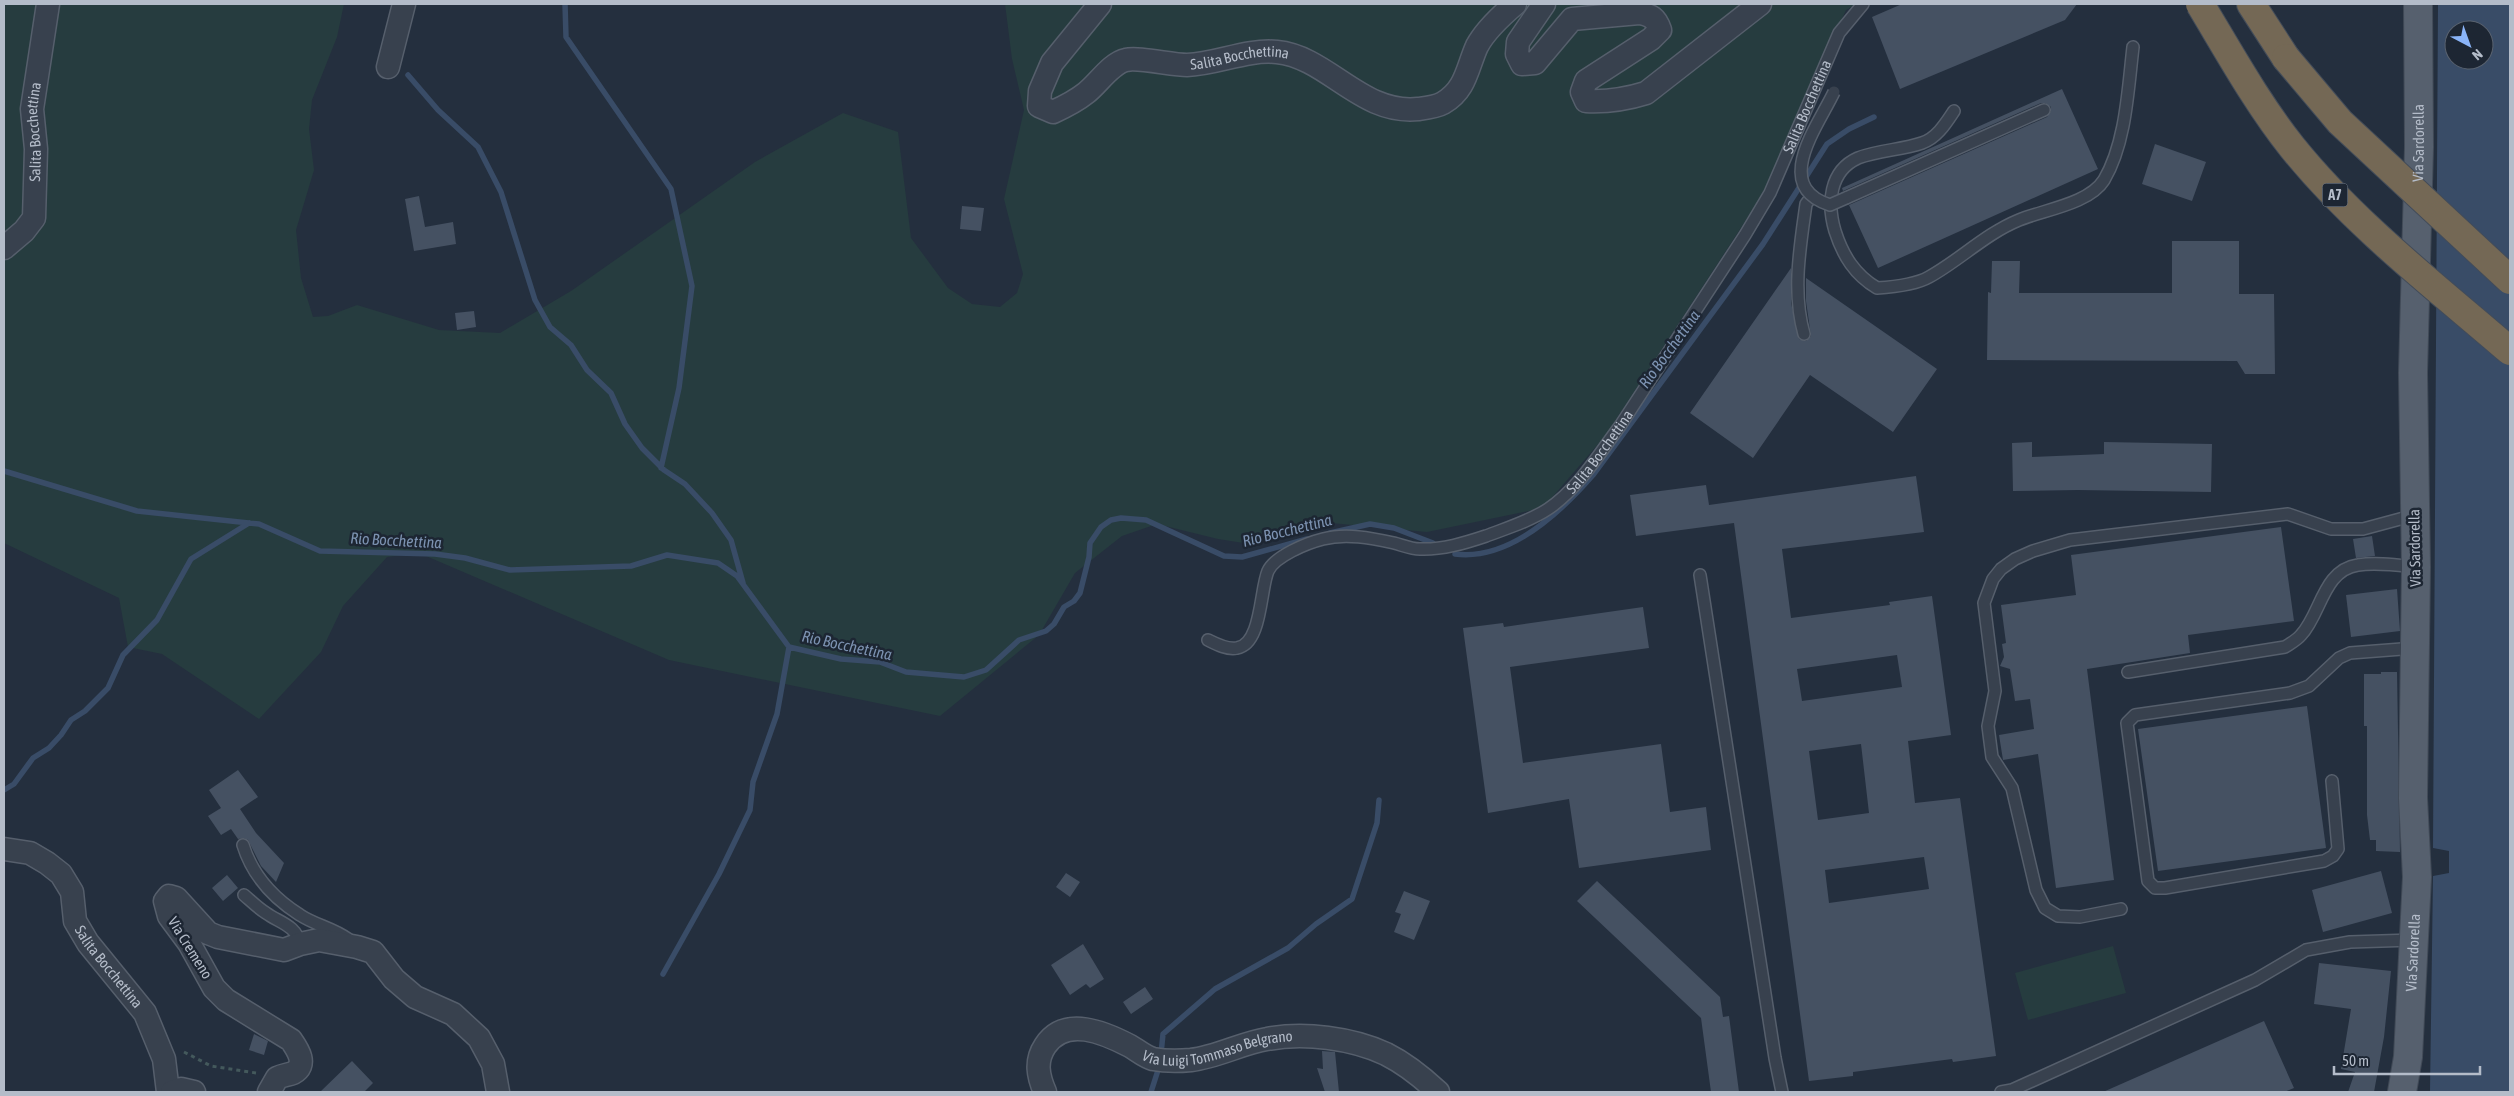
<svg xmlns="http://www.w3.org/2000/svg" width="2514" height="1096" font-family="'Asap Condensed',sans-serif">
  <rect width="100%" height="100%" fill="#242f3e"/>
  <path fill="#263c3f" d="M4,4H344L337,37L312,100L309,129L314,170L296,230L301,278L313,317L328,316L357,305L439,330L500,333L571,291L755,162L843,113L898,132L911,238L948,288L972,304L1000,307L1017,293L1023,274L1004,199L1024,110L1012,59L1005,4H1856L1846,10L1761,197L1606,435L1543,508L1427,532L1310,521L1250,544L1218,539L1157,524L1122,536L1075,573L1039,635L940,716L669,660L419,553L387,557L343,606L321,652L259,719L162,654L128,647L119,598L4,543Z
    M2113,946L2126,993L2028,1020L2015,973Z"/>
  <path fill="#394c67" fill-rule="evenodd" d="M2438,4H2510V1092H2430L2433,876L2449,873V851L2433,848ZM2454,30H2484V60H2454Z"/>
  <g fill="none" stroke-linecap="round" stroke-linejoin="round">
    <path stroke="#394c67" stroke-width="5.5" d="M565,4L566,37L671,189L692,286L679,388L661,468
      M408,75L438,110L478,147L501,192L535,300L550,327L571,345L587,370L611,393L625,424L642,448L664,470L685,484L712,513L731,540L743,583
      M4,471L137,511L259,524L320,551L435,554L465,558L510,570L631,566L667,555L718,563L737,576L789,647L841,659L880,662L906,672L964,677L986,670L1019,640L1046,631L1054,624L1064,607L1074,601L1080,593L1089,557L1090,543L1101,527L1111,520L1121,518L1146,520L1224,556L1242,557L1307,539
      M1330,533L1370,524L1394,528L1433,543
      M1455,554C1509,561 1560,513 1593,475L1763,244L1827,144L1849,129L1874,117
      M4,790L14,784L33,758L49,748L61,735L71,720L85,711L108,688L123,655L157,620L191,559L249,523
      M663,974L719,874L750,810L753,782L777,714L789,647
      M1161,1054L1163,1034L1215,989L1288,948L1316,924L1352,899L1377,823L1379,800
      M1151,1092L1160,1064"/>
  </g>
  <path fill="#455162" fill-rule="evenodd" d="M1902,4H2077L2065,20L1900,89L1872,17Z
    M2062,89L2098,169L1878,268L1849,205L2047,117L2051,111V107L2045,103H2041L1843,191L1842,188Z
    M2155,144L2206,162L2192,201L2142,184Z
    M419,196L425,227L453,222L456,244L414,251L405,199Z
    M962,206L984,208L981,231L960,229Z
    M2172,241H2239V294H2274L2275,374H2245L2237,361L1987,360L1988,292L1991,293L1992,261H2020L2019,293H2172Z
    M1791,268V303L1799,339L1806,341L1811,336L1806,301V278L1937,369L1893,432L1810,375L1753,458L1690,413Z
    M474,311L476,327L457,330L455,313Z
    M2032,442V457L2104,454V442L2212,444L2211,492L2078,490L2013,491L2012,443Z
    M1916,476L1924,532L1782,549L1791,618L1890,605L1889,602L1932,596L1951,735L1908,741L1915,803L1960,798L1996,1056L1953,1062L1952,1059L1853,1072V1076L1809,1081L1734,523L1636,536L1630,495L1706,485L1709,505ZM1897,655L1902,687L1802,701L1797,669ZM1861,744L1869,813L1818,820L1809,751ZM1924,857L1929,889L1829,903L1825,870Z
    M2281,527L2294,621L2188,635L2190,653L2087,669L2114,880L2056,888L2038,754L2003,760L1999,735L2034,729L2030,699L2015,701L2010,669L2000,666L2004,657L2002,644L2006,643L2001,605L2076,595L2071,555Z
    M2372,536L2375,556L2356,558L2353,539Z
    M2397,589L2400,631L2351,637L2346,595Z
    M1643,607L1649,648L1510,667L1523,763L1661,744L1670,812L1706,807L1711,850L1579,868L1569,799L1488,813L1463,628L1503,623L1504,627Z
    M2381,672H2397L2400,852L2376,851V840H2370L2367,815V726H2364V674H2381Z
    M2307,706L2326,848L2158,871L2138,729Z
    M238,770L258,797L240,809L256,833L284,863L276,882L261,866L248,840L244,838L238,839L231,829L221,835L208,816L221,808L209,790Z
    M2381,871L2392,913L2323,932L2312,890Z
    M1066,873L1080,882L1070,897L1056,887Z
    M227,875L238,888L223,901L212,888Z
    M1597,881L1720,997L1723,1017L1729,1016L1739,1092H1711L1701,1018L1577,901Z
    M1404,891L1430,901L1414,940L1394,932L1401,914L1395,912Z
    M1083,944L1104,979L1090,988L1086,984L1070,995L1051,965Z
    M2319,963L2391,971L2384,1037L2374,1092H2348L2355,1072L2341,1069L2351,1009L2314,1004Z
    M1145,987L1153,999L1131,1014L1123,1002Z
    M2264,1021L2294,1088L2284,1092H2103Z
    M254,1034L268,1041L264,1055L249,1050Z
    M1322,1051L1335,1052L1339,1092H1325L1317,1068L1323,1069Z
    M352,1061L373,1083L364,1092H320Z"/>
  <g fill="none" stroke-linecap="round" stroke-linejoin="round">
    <defs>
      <g id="service">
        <path d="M1954,111C1946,123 1937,138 1922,143C1902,150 1878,150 1858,158C1829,171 1827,204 1835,231C1843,256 1855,275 1877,288C1893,287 1915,285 1929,277C1960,260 1985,234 2019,220C2043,210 2089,204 2104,180C2126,143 2128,89 2133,47"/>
        <path d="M1846,198L2044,110"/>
        <path d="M1804,334C1792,292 1800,247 1806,204L1812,196"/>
        <path d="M1700,575L1775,1058L1782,1092"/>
        <path id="s1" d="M1208,640C1216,644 1227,650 1237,648C1262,644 1260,589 1268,571C1275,556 1307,543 1323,539C1346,533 1371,538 1394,543C1402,545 1411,549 1420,549C1442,550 1465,543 1486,536C1507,528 1530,521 1548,509C1578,489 1599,454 1620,426L1745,235L1770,193L1839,33L1863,4"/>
        <path d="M2128,672L2285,647C2291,643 2297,640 2301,635C2321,614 2323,570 2358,565C2376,562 2397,565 2416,567"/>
        <path d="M2332,781L2338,849L2333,856L2324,861L2165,888H2155L2148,881L2127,723L2135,715L2290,693L2309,686L2339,658L2350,653L2415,648"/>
        <path d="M243,845C252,874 273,898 300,915C315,925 333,928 348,939"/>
        <path d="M244,895C251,901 258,908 266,913C280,923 296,925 300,944"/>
        <path d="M2121,909L2080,917L2058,916L2045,908L2036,890L2012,788L1992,757L1988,726L1995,691L1984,603L1993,579L2001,569L2015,559L2033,551L2070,540L2288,514L2331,529H2363L2415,515"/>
        <path d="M2001,1092L2012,1090L2255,980L2306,950L2350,942L2413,940"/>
      </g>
      <g id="minor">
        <path id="s2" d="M1100,4L1052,63L1040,91L1039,106L1053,112C1064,107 1076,101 1086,93C1098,84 1111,63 1126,60C1138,57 1172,65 1187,65C1217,64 1246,49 1277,52C1328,57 1361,115 1418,109C1426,108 1436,107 1443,103C1466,90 1467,68 1477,46C1485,31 1502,15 1515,4"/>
        <path d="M1544,4L1518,42L1517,54L1522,64L1535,63L1572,19L1639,13C1651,15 1656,18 1660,30L1651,39L1586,81L1582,92L1586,101C1607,102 1627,99 1646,93L1760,4"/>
        <path d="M388,67L404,4"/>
        <path id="s3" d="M4,248L24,231L34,218L36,149L32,109L48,4"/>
        <path id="s4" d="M4,849L30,853L47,863L61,874L72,892L75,921L88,943L145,1013L164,1059L168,1092"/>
        <path d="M172,1092L181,1089L194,1092"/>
        <path d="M269,1092L277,1078C283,1075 288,1075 293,1073C308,1065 298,1050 291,1040L226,1000L214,988L189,943L169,916L165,901L169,896L176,898L208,933L218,937L284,950L300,944L319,940L357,947L373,952L394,979L415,997L453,1014L479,1038L493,1064L498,1092"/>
        <path id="s5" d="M1045,1092C1038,1076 1035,1061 1045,1046C1065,1015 1105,1033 1130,1046C1137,1050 1145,1057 1153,1059C1164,1061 1180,1061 1191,1060C1217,1057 1242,1043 1267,1039C1304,1032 1352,1038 1386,1054C1404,1063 1423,1078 1438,1092"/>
      </g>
      <g id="primary">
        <path id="s6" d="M2402,1092L2408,1057L2417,877L2413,798L2416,567L2413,373L2419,147L2418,4"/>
      </g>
      <path id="motorway" d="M2251,4L2286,58"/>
    </defs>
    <use href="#service" stroke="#565f6c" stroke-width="14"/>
    <use href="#minor" stroke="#565f6c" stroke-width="25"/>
    <use href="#primary" stroke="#414a57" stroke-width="30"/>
    <use href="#motorway" stroke="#434c59" stroke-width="30"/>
    <path stroke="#44595c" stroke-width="3" stroke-dasharray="4 4" stroke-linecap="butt" d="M184,1052L211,1066L256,1073"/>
    <use href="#service" stroke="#38414e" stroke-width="11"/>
    <use href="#minor" stroke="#38414e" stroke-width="22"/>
    <use href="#primary" stroke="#56606e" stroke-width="28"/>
    <use href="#motorway" stroke="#746855" stroke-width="28"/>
    <defs>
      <path id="service-bridge" d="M1834,92C1818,126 1771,186 1830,205L1846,198"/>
      <path id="motorway-bridge" d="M2200,4C2229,52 2257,103 2292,147C2354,224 2436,287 2510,351
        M2286,58L2340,122L2510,280"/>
    </defs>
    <use href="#service-bridge" stroke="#565f6c" stroke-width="14" stroke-linecap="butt"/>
    <use href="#motorway-bridge" stroke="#434c59" stroke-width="30" stroke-linecap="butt"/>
    <use href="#service-bridge" stroke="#38414e" stroke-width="11"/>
    <use href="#motorway-bridge" stroke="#746855" stroke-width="28"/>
  </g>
  <g text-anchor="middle" stroke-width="5" stroke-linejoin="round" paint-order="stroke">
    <rect fill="#1d2633" stroke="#878f9c" stroke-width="1" x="2322.5" y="183.5" width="25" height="23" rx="4"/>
    <g font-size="14" font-weight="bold" fill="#b4bcc9">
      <text x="2335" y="200">A7</text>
    </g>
    <g font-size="15" fill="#b4bcc9" stroke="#1d2633">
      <text dy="5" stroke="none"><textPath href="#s2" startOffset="342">Salita Bocchettina</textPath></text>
      <text dy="5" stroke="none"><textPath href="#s1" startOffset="898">Salita Bocchettina</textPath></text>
      <text dy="5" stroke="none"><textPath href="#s3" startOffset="129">Salita Bocchettina</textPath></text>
      <text dy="5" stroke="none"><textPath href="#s6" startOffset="950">Via Sardorella</textPath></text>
      <text dy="5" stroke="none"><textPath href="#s1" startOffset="494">Salita Bocchettina</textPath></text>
      <text transform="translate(2415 548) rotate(-91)" y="5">Via Sardorella</text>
      <text transform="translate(190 948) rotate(58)" y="5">Via Cremeno</text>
      <text dy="5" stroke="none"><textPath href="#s6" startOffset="140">Via Sardorella</textPath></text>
      <text dy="5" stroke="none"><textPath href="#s4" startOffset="171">Salita Bocchettina</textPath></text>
      <text dy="5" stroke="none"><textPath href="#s5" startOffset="235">Via Luigi Tommaso Belgrano</textPath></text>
    </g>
    <g font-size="16" font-style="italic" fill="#7c92b1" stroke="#1d2633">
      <text transform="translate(1669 349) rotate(-54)" y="6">Rio Bocchettina</text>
      <text transform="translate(1287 530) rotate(-14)" y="6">Rio Bocchettina</text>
      <text transform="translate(396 540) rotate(3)" y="6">Rio Bocchettina</text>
      <text transform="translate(847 645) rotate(12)" y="6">Rio Bocchettina</text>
    </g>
  </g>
  <rect width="2514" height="1096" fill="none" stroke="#b4bcc9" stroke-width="10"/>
  <g transform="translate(2469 45) rotate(139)"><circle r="24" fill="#1d2633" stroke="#59626f"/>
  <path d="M0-4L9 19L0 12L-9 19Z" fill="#8ab4f8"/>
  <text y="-8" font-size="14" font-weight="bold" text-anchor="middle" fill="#b4bcc9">N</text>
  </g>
  <path d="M2334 1066v8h146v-8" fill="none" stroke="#b4bcc9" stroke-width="2.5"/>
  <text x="2342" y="1066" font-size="15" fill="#b4bcc9" stroke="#1d2633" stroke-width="4" paint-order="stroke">50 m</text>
</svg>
